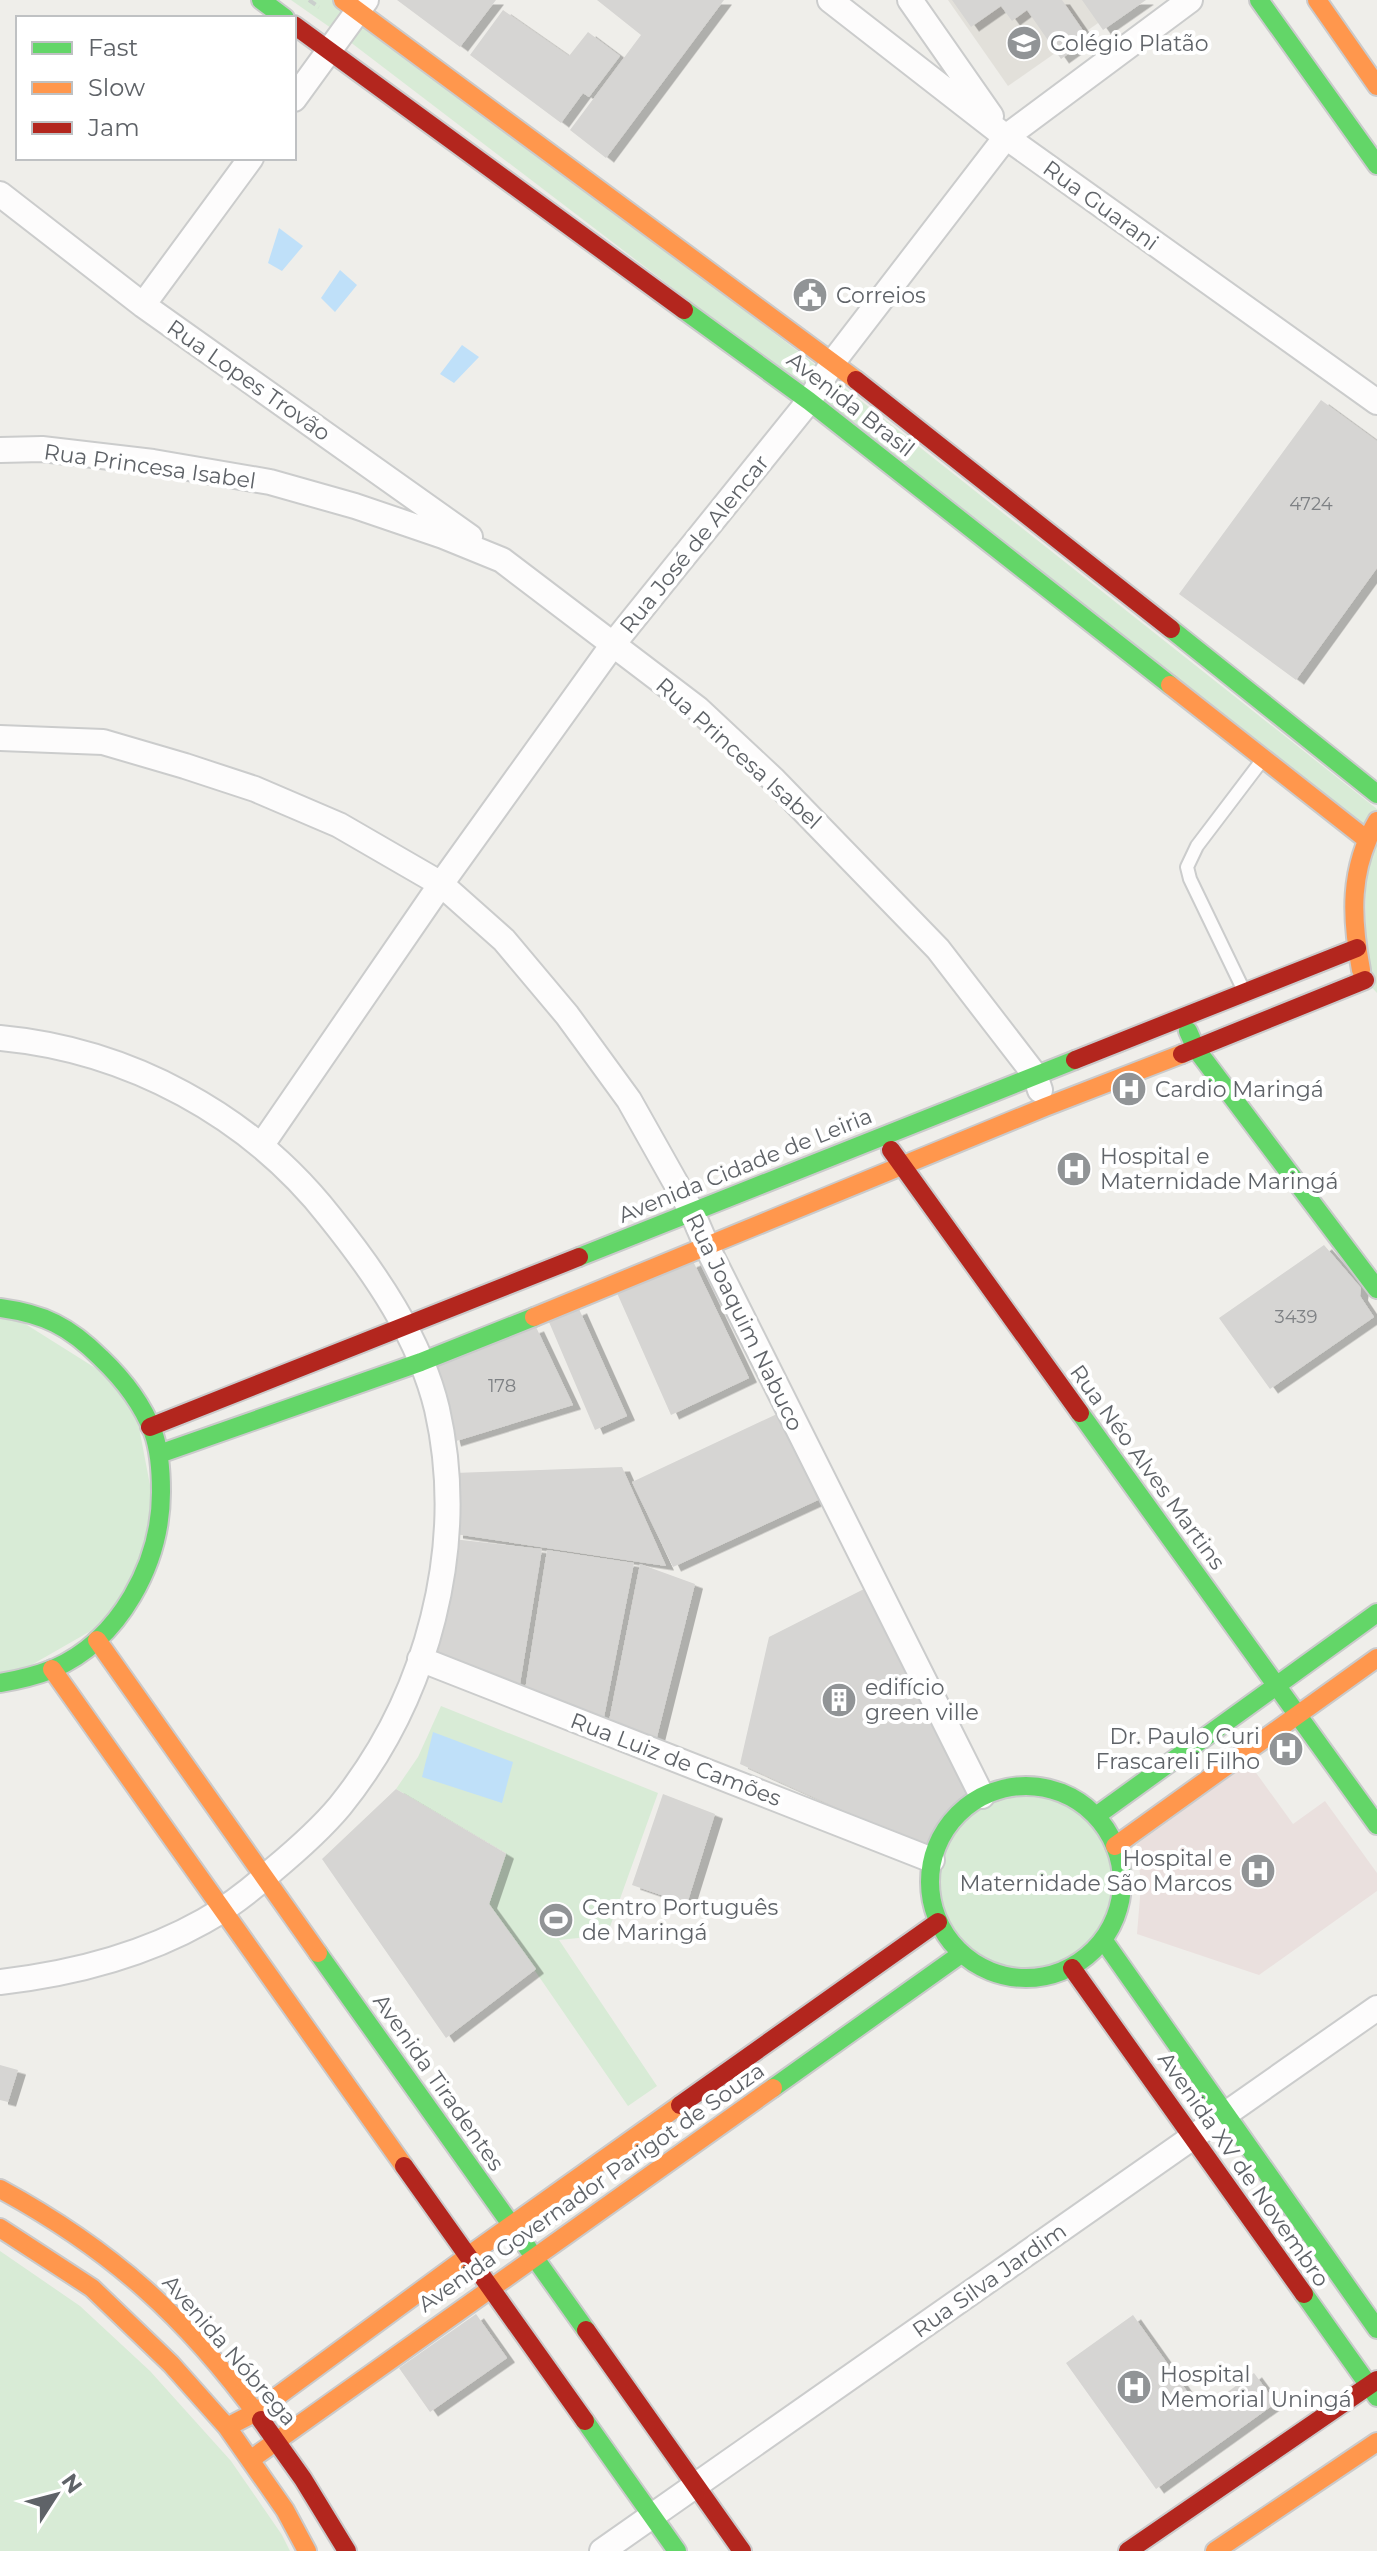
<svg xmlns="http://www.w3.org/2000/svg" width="1377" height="2551" font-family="Montserrat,sans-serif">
  <defs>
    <filter id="shadow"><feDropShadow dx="8" dy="4.5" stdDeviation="0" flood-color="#0004"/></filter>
  </defs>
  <rect width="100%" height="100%" fill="#efeeea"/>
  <path fill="#e2e0da" d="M948,0H1131L1008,86Z"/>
  <path fill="#eae0de" d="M1249,1763L1293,1824L1325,1801L1377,1873V1891L1259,1975L1137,1934L1141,1885L1137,1844Z"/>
  <path fill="#d8ebd6" d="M291,0H342L826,373L1377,809V993L1365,980L1366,839L813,395L341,35Z
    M0,1308L132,1391L159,1532L122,1613L0,1683Z
    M441,1706L658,1793L607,1935L559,1940L657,2086L628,2106L489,1904L506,1853L396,1789L418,1757Z
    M930 1882a96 96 0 1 1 192 0a96 96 0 1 1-192 0Z
    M0,2251L80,2306L150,2371L231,2461L282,2535L290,2551H0Z"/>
  <path fill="#bfe0f9" d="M279,228L303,246L282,271L268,263Z
    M340,270L357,285L335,312L321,298Z
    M462,345L479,357L454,383L440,374Z
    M433,1732L513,1762L502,1803L422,1777Z"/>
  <path fill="#d6d5d3" filter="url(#shadow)" d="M397,0H496L460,47Z
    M597,0H724L606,158L570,130L641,35Z
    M952,0H1062L1089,39L1061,59L1027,10L1012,21L1001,6L971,27Z
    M1082,0H1146L1103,30Z
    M503,10L569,56L588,32L620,56L589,97L583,93L561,123L470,55Z
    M1321,400L1377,441V568L1296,680L1179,594Z
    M1324,1245L1361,1288L1360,1296L1374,1317L1270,1389L1219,1318Z
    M693,1261L749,1378L671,1415L617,1293Z
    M579,1309L627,1416L595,1430L549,1322Z
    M536,1327L573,1405L453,1442L434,1366Z
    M777,1414L818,1500L673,1567L632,1482Z
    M622,1467L666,1566L455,1534L454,1473Z
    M453,1539L542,1549L519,1690L427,1655Z
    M547,1550L634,1563L604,1717L525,1690Z
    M640,1564L695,1584L657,1737L609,1721Z
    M864,1589L972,1795L949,1812L926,1848L740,1764L769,1637Z
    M396,1789L506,1854L489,1904L536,1969L446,2038L322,1859Z
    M663,1794L715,1814L687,1904L632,1885Z
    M0,2065L18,2070L8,2102L0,2100Z
    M476,2314L507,2358L430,2412L399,2368Z
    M1133,2315L1201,2411L1254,2373L1276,2403L1156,2489L1066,2363Z"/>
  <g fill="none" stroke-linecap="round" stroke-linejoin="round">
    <defs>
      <path id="lane" d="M1244,991L1190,879L1187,867L1197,846L1263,759"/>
      <path id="street" d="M830,0L1006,137L1377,402
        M910,0L991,116
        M294,99L366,0
        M0,194L143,305L470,537
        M143,305L251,158
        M0,450L42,449L153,462L270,482L355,506L443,536L502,560L698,709L774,780L938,949L1035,1075L1040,1090
        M0,738L103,742L185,766L255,789L339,825L441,884L504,940L567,1015L629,1100L692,1212L707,1247L982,1796
        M0,1038C129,1050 250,1115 330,1217C375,1273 420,1338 437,1409C468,1546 428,1697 340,1806C320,1830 297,1850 273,1870C252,1889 229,1907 204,1921C142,1956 70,1974 0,1982
        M261,1146L441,884L614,643L809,401L833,362L1006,137L1190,0
        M420,1659L932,1860
        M602,2551L1377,2008"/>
      <path id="fast" d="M261,0L285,18
        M1259,0L1377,165
        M684,310L809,401L1170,685
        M1171,629L1377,794
        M1188,1031L1196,1049L1377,1289
        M579,1257L1075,1060
        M0,1308C44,1314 69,1326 101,1358C123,1379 142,1403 153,1432C160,1451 161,1472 161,1492C161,1563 120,1640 53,1669C35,1676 18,1680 0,1683
        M1080,1413L1377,1825
        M159,1454L421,1362L534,1317
        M930 1882a96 96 0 1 1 192 0a96 96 0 1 1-192 0Z
        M1096,1816L1377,1613
        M1104,1941L1377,2329
        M318,1953L586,2330
        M773,2088L961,1954
        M1304,2294L1377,2397
        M585,2421L677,2551"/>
      <path id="slow" d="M343,0L856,380
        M1317,0L1377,86
        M1170,685L1366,839
        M1361,970C1351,917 1349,869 1377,821
        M534,1317L1045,1107L1182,1054
        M97,1640L318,1953
        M52,1669L404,2166
        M1115,1846L1377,1658
        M0,2189C112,2250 186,2317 261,2420
        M0,2228L92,2288L171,2364L227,2427L285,2510L307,2551
        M227,2427L256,2412L468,2256L680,2105
        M250,2460L773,2088
        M1215,2551L1377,2442"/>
      <path id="jam" d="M294,25L684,310
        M856,380L1171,629
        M1182,1054L1365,980
        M1075,1060L1357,948
        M891,1150L1080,1413
        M150,1427L579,1257
        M1072,1968L1304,2294
        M680,2105L938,1922
        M404,2166L585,2421
        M586,2330L742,2551
        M261,2420L303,2479L347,2551
        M1128,2551L1377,2380"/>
    </defs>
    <use href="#lane" stroke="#cbcccc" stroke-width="16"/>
    <use href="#street" stroke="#cbcccc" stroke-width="28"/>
    <use href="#fast" stroke="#cacacb" stroke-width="22"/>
    <use href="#slow" stroke="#cacacb" stroke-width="22"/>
    <use href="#jam" stroke="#cacacb" stroke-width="22"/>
    <path stroke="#cacfcc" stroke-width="4" stroke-dasharray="8 4" stroke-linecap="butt" d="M309,0L319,7"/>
    <use href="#lane" stroke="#fdfcfc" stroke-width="12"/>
    <use href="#street" stroke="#fdfcfc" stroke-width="24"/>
    <use href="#fast" stroke="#63d668" stroke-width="18"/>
    <use href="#slow" stroke="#ff974d" stroke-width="18"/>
    <use href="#jam" stroke="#b3261e" stroke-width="18"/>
  </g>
  <defs>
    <symbol id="school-disc" viewBox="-11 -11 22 22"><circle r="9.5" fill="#919496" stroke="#fff"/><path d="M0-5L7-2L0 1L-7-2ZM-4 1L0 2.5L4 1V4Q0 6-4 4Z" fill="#fff"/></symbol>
    <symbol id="civic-disc" viewBox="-11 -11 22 22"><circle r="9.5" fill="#919496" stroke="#fff"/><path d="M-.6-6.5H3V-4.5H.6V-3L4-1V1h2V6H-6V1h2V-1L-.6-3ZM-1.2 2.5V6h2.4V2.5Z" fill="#fff"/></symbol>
    <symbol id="hospital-disc" viewBox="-11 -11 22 22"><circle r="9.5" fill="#919496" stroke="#fff"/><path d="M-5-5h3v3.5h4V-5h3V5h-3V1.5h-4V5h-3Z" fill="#fff"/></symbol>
    <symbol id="building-disc" viewBox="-11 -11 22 22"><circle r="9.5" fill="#919496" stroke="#fff"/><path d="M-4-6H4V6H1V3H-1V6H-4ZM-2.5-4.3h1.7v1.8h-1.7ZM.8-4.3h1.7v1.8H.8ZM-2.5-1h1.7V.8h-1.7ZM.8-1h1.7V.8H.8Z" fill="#fff"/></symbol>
    <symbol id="stadium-disc" viewBox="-11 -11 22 22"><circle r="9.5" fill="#919496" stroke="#fff"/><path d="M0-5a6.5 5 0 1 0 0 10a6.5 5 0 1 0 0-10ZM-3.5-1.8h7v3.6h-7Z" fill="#fff"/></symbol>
  </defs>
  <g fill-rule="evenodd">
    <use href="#school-disc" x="1004" y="23" width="40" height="40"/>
    <use href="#civic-disc" x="790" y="275" width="40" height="40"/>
    <use href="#hospital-disc" x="1109" y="1069" width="40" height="40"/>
    <use href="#hospital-disc" x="1054" y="1149" width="40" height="40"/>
    <use href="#building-disc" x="819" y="1680" width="40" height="40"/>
    <use href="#hospital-disc" x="1266" y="1729" width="40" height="40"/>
    <use href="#hospital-disc" x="1238" y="1851" width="40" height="40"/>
    <use href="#stadium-disc" x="536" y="1900" width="40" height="40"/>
    <use href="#hospital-disc" x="1114" y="2367" width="40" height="40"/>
  </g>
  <g text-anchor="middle" stroke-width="8" stroke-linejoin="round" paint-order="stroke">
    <g font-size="18" fill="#7e8184">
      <text x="1311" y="510">4724</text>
      <text x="1296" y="1323">3439</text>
      <text x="502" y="1392">178</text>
    </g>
    <g font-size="22" fill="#5f6368" stroke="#fff" text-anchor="start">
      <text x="1050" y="51">Colégio Platão</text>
      <text x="836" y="303">Correios</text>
      <text x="1155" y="1097">Cardio Maringá</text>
      <text x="1100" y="1164">Hospital e<tspan x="1100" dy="25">Maternidade Maringá</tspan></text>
      <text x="865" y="1695">edifício<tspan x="865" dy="25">green ville</tspan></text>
      <text x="1260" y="1744" text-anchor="end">Dr. Paulo Curi<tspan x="1260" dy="25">Frascareli Filho</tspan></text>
      <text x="1232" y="1866" text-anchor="end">Hospital e<tspan x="1232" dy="25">Maternidade São Marcos</tspan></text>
      <text x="582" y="1915">Centro Português<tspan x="582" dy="25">de Maringá</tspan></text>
      <text x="1160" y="2382">Hospital<tspan x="1160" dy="25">Memorial Uningá</tspan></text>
    </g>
    <g font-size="22" fill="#5f6368" stroke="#fff">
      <text transform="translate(1101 205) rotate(36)" y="8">Rua Guarani</text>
      <text transform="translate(249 380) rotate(35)" y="8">Rua Lopes Trovão</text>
      <text transform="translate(851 404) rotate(38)" y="8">Avenida Brasil</text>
      <text transform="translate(150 466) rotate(8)" y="8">Rua Princesa Isabel</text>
      <text transform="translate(694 544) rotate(-51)" y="8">Rua José de Alencar</text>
      <text transform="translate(739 753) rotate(42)" y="8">Rua Princesa Isabel</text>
      <text transform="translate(745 1165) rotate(-22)" y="8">Avenida Cidade de Leiria</text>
      <text transform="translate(745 1322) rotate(64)" y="8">Rua Joaquim Nabuco</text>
      <text transform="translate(1148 1467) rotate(54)" y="8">Rua Néo Alves Martins</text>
      <text transform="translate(676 1759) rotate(21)" y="8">Rua Luiz de Camões</text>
      <text transform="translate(439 2082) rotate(55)" y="8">Avenida Tiradentes</text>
      <text transform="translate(1244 2169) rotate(55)" y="8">Avenida XV de Novembro</text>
      <text transform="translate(591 2187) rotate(-35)" y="8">Avenida Governador Parigot de Souza</text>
      <text transform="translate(989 2280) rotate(-35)" y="8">Rua Silva Jardim</text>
      <text transform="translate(230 2350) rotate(49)" y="8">Avenida Nóbrega</text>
    </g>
  </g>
  <rect x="16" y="16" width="280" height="144" fill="#ffffff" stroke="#bfc1c3" stroke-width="2"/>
  <rect x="32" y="42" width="40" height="12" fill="#63d668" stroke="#bfc1c3" stroke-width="2"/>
  <text x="88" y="56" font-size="24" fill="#5f6368">Fast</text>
  <rect x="32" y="82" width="40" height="12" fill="#ff974d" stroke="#bfc1c3" stroke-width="2"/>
  <text x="88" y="96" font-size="24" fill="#5f6368">Slow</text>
  <rect x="32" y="122" width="40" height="12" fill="#b3261e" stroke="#bfc1c3" stroke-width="2"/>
  <text x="88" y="136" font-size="24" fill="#5f6368">Jam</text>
  <g transform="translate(56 2495) rotate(54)" stroke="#ffffff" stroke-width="6" paint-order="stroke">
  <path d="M0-6L14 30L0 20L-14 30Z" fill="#5f6368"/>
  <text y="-12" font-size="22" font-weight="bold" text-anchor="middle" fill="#5f6368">N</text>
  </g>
</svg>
